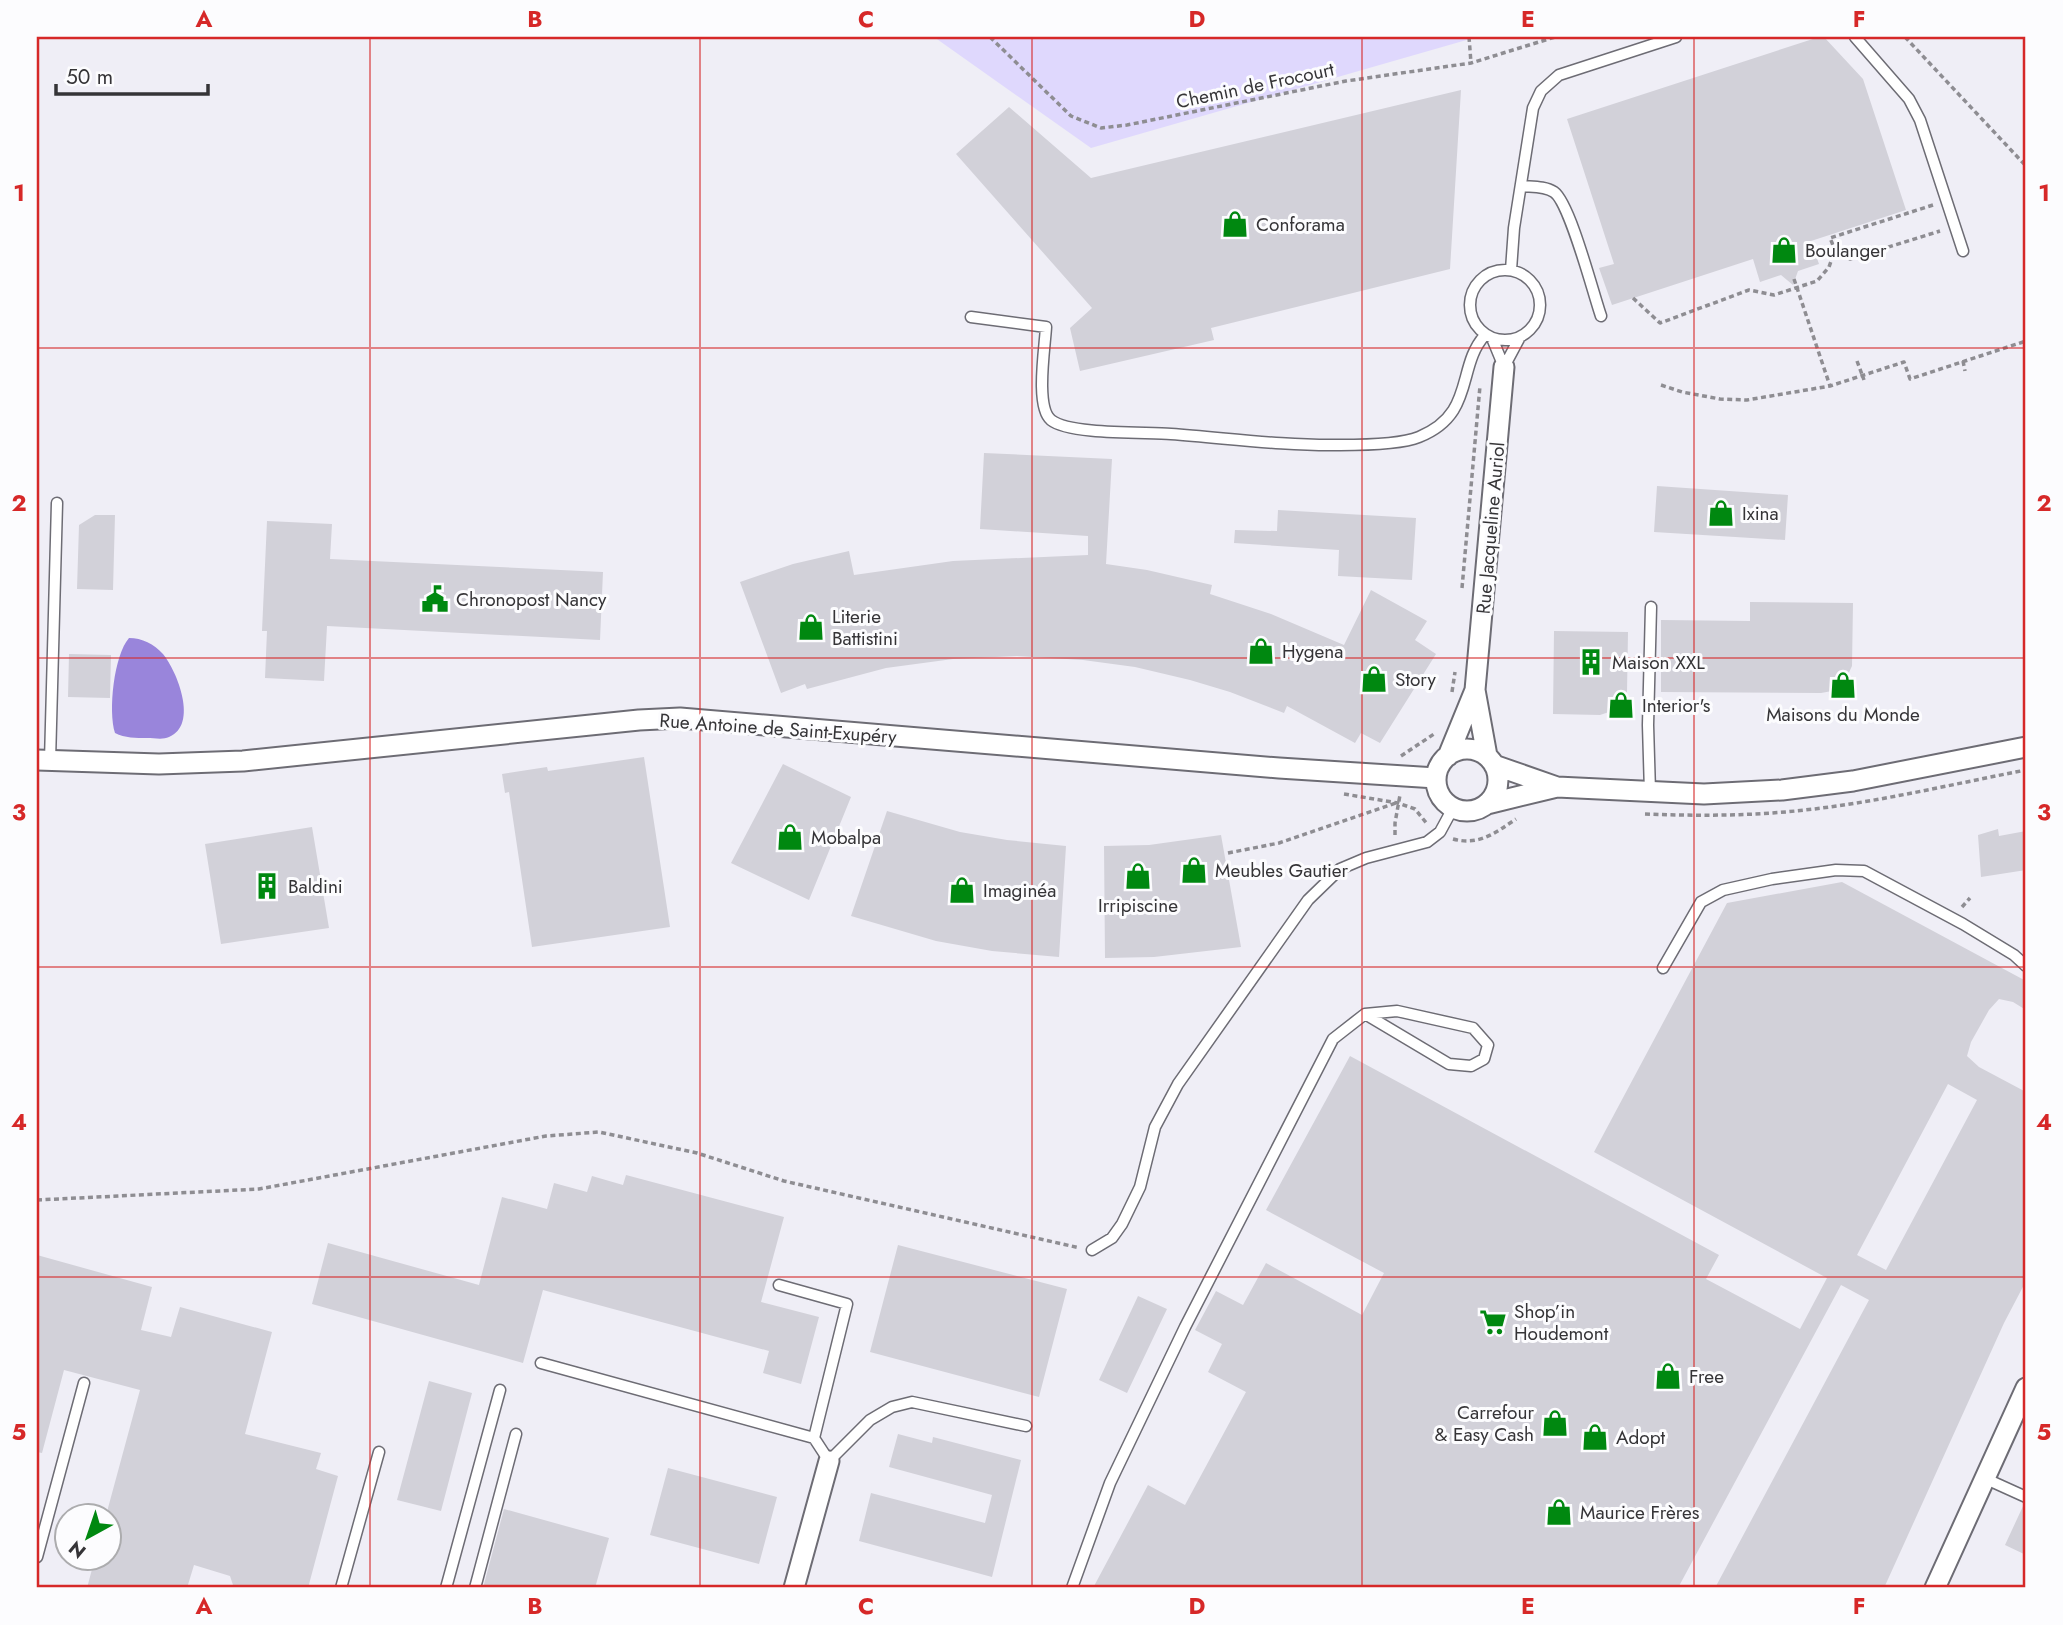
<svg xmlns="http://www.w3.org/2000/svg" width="2063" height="1625" font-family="Jost,sans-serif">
  <rect width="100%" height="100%" fill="#efeef6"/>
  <path fill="#dfd8fd" d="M934,37H1477L1091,148Z"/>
  <path fill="#9985db" d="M129,638C142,638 154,644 163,654C177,671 199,725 169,737C163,740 154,738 147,738C136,738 125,738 115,733C108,711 114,655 129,638Z"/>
  <path fill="#d2d1d9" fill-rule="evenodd" d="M1819,37H1824L1863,79L1906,210L1811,241L1819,264L1798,271L1793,285L1781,275L1760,282L1753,259L1612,305L1599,268L1614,264L1567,119Z
    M1461,90L1450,269L1211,328L1214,340L1080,371L1070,328L1092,308L956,154L1009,107L1091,178Z
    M984,453L1112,459L1106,564L1147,570L1212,585L1210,594L1271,614L1344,645L1371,590L1427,621L1415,640L1436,654L1380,743L1361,733L1355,743L1287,706L1284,713L1230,692L1190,680L1135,667L1083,660L1017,656L953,659L886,668L807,689L805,684L781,693L740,582L793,564L849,551L854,575L953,561L1088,555V536L980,529Z
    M1657,486L1788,495L1785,540L1654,532Z
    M1278,510L1416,518L1412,580L1338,576L1339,550L1234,543L1235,530L1277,531Z
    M95,515H115L113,590L77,589L79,525Z
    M267,521L332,524L330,559L603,572L600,640L327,626L324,681L265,678L267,631H262Z
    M1750,602L1853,603L1852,666L1843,685L1832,691L1821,693L1661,692V620L1750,621Z
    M1554,631L1628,632L1627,692L1618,709L1600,715L1553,714Z
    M69,654L111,655L110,698L68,697Z
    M644,757L670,927L532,947L509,792L505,793L502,774L547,767L548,771Z
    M783,764L851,797L809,900L731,863Z
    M887,811L960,832L1007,840L1066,846L1059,957L992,951L936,941L851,916Z
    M312,827L329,928L221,944L205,844Z
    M1998,829L1999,836L2026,831V870L1981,877L1978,835Z
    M1221,835L1241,947L1154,957L1105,958L1104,846L1149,845Z
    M1842,882L2026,981V1010L2013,1002L1999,999L1989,1010L1971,1042L1967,1056L1979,1067L2026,1092V1281L2004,1323L1884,1588H1715L1869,1300L1841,1285L1678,1588H1093L1148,1485L1185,1505L1246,1392L1208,1372L1222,1344L1195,1330L1216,1291L1243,1305L1266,1263L1362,1315L1384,1273L1266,1210L1350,1056L1719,1255L1706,1279L1800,1329L1827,1278L1594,1152L1727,903ZM1948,1084L1977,1100L1886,1270L1857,1255Z
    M626,1175L784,1217L761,1302L819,1317L801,1384L763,1373L769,1351L543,1290L523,1363L312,1304L328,1243L479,1285L502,1197L547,1209L554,1183L587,1192L592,1176L623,1185Z
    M898,1245L1067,1289L1039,1397L870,1352Z
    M37,1255L152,1287L141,1330L171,1337L180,1307L272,1332L245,1434L321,1453L316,1469L338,1476L308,1588H234L230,1576L194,1565L187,1588H87L95,1558H108V1508L140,1390L64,1370L42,1453L37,1452Z
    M1138,1296L1167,1309L1127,1393L1099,1380Z
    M429,1381L472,1393L441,1511L397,1500Z
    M898,1434L932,1443L933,1437L1021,1460L992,1577L859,1541L871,1493L985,1523L992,1495L889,1467Z
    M668,1468L777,1497L759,1564L650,1535Z
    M2024,1504H2026V1555L2005,1545Z
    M504,1509L609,1538L595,1588H483Z"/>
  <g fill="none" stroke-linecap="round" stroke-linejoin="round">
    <defs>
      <path id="service" d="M1855,37L1909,99L1920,120L1963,251
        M1522,186C1532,187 1545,186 1554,192C1570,203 1593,293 1601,316
        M1470 305a35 35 0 1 1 70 0a35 35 0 1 1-70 0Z
        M1511,270L1514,228L1533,108L1541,91L1559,75L1676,37
        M971,317L1046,327C1045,347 1035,407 1051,420C1070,435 1145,432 1171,434C1227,438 1284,446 1340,445C1359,445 1402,444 1419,437C1476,414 1456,367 1485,335
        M1492,338L1504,367
        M1504,367L1520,337
        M50,761L57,503
        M1650,792L1648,725L1651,607
        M1663,968L1701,902L1723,890L1772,879L1836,870L1864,871L1963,924L2014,955L2026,966
        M1092,1250L1112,1238L1122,1224L1140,1187L1155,1127L1178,1084L1308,900L1340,869L1366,858L1427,842L1440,832L1453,808
        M779,1285L847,1304L814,1438
        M541,1363L814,1438L829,1461L870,1420L892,1407L912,1402L1026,1426
        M1984,1478L2026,1497
        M37,1557L84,1383
        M341,1588L379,1452
        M446,1588L500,1390
        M475,1588L516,1434
        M1072,1588L1110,1483L1185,1327L1333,1039L1365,1014L1397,1011L1473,1028L1488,1045L1484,1059L1471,1066L1449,1064L1365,1014"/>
      <path id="minor" d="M1436 780a31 31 0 1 1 62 0a31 31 0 1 1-62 0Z
        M1448,756L1475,690
        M1487,756L1475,690L1504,367
        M37,760L159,764L243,761L639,720L680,718L1279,768L1436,778
        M1494,765L1557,787
        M1487,804L1557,787L1704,794L1782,790L1853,781L2026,747
        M794,1588L829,1461
        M1935,1588L2026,1388"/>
    </defs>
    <use href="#service" stroke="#6d6c74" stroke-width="13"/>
    <use href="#minor" stroke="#6d6c74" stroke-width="23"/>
    <path stroke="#8e8d92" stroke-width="3.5" stroke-dasharray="5 3.5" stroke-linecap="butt" d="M990,37L1071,116L1101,128L1127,125L1346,81L1471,63L1555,37
      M1469,37L1471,63
      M1905,37L2026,166
      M1933,205L1830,238L1835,250L1850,259L1940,231
      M1794,279L1830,386
      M1633,298L1660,323L1749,290L1774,295L1817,281L1829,267L1835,250
      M1857,361L1864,380
      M1963,361L1965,371
      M1661,385L1682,392L1720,399L1747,400L1830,386L1904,362L1910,379L2026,341
      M1462,588L1480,386
      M1452,692L1455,672
      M1401,756L1434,734
      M1344,794L1398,803L1415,809L1428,825
      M1645,814C1698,816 1752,816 1805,810C1879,802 1953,784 2026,770
      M1395,835V823L1400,795
      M1453,839C1479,846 1495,833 1516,819
      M1228,853L1279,843L1396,803
      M1962,907L1970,898
      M37,1200L259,1189L546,1136L599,1132L697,1153L784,1181L1080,1248"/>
    <use href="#service" stroke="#fff" stroke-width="10"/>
    <use href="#minor" stroke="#fff" stroke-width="19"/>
  </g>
  <path fill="none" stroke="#d62828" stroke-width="2" stroke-opacity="0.55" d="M370,37V1588M700,37V1588M1032,37V1588M1362,37V1588M1694,37V1588M37,348H2026M37,658H2026M37,967H2026M37,1277H2026"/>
  <defs>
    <symbol id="shop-bare" viewBox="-9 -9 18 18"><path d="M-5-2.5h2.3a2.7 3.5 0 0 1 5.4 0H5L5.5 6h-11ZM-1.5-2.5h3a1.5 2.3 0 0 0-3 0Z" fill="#008810" stroke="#fcfcfe" stroke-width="2.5" paint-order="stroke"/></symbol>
    <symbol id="civic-bare" viewBox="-9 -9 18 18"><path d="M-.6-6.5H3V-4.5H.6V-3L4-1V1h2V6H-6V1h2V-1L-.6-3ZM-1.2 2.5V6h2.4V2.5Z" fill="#008810" stroke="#fcfcfe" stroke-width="2.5" paint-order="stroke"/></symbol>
    <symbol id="building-bare" viewBox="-9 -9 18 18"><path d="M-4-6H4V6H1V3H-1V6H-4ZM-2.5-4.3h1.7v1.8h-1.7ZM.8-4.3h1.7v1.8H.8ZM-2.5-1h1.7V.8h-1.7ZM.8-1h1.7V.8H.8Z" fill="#008810" stroke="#fcfcfe" stroke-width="2.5" paint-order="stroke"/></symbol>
    <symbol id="supermarket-bare" viewBox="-9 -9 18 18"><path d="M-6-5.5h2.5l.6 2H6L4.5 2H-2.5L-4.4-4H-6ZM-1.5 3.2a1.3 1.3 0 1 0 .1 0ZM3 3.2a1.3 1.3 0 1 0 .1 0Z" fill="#008810" stroke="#fcfcfe" stroke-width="2.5" paint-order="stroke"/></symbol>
  </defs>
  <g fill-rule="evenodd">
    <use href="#shop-bare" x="1216" y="205" width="38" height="38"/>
    <use href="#shop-bare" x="1765" y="231" width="38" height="38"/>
    <use href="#shop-bare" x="1702" y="494" width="38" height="38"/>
    <use href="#civic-bare" x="416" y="580" width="38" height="38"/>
    <use href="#shop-bare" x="792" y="608" width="38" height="38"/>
    <use href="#shop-bare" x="1242" y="632" width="38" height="38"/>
    <use href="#building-bare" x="1572" y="643" width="38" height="38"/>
    <use href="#shop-bare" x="1355" y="660" width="38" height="38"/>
    <use href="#shop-bare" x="1824" y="666" width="38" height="38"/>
    <use href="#shop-bare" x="1602" y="686" width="38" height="38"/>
    <use href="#shop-bare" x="771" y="818" width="38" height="38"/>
    <use href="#shop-bare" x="1175" y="851" width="38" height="38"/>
    <use href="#shop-bare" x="1119" y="857" width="38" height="38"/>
    <use href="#building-bare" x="248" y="867" width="38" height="38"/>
    <use href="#shop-bare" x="943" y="871" width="38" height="38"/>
    <use href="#supermarket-bare" x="1474" y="1303" width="38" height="38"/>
    <use href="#shop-bare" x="1649" y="1357" width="38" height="38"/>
    <use href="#shop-bare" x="1536" y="1404" width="38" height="38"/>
    <use href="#shop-bare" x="1576" y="1418" width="38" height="38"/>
    <use href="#shop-bare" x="1540" y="1493" width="38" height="38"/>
  </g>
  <g text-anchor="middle" stroke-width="6" stroke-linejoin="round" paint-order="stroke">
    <g font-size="19" fill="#353437" stroke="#fcfcfe">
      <text transform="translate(1255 85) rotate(-12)" y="7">Chemin de Frocourt</text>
      <text transform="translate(1490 528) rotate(-85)" y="7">Rue Jacqueline Auriol</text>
      <text transform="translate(778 728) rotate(4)" y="7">Rue Antoine de Saint-Exupéry</text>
    </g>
    <g font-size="19" fill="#353437" stroke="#fcfcfe" text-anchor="start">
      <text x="1256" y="231">Conforama</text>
      <text x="1805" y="257">Boulanger</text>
      <text x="1742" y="520">Ixina</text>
      <text x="456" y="606">Chronopost Nancy</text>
      <text x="832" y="623">Literie<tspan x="832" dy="22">Battistini</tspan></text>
      <text x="1282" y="658">Hygena</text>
      <text x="1612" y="669">Maison XXL</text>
      <text x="1395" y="686">Story</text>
      <text x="1642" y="712">Interior's</text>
      <text x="1843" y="721" text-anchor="middle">Maisons du Monde</text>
      <text x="811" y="844">Mobalpa</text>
      <text x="1215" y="877">Meubles Gautier</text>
      <text x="288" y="893">Baldini</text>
      <text x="983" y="897">Imaginéa</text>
      <text x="1138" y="912" text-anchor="middle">Irripiscine</text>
      <text x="1514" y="1318">Shop’in<tspan x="1514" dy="22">Houdemont</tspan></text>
      <text x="1689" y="1383">Free</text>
      <text x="1534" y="1419" text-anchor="end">Carrefour<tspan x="1534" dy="22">&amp; Easy Cash</tspan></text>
      <text x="1616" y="1444">Adopt</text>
      <text x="1580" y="1519">Maurice Frères</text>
    </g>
  </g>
  <rect width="2063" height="1625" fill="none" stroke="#fcfcfe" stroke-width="77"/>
  <g transform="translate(88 1537) rotate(220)"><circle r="33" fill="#fcfcfe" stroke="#acacae" stroke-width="2"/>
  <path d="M0-5L12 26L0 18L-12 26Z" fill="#008810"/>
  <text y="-10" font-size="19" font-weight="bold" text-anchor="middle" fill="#353437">N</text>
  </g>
  <path d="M56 84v10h152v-10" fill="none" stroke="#353437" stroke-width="3.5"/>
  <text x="66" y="84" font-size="21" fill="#353437" stroke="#fcfcfe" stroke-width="5" paint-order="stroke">50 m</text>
  <rect x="38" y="38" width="1986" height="1548" fill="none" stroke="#d62828" stroke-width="2.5"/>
  <g font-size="23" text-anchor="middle" font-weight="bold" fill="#d62828">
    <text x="204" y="27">A</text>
    <text x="535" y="27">B</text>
    <text x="866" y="27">C</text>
    <text x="1197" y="27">D</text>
    <text x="1528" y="27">E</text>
    <text x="1859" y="27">F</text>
    <text x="19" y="201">1</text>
    <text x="2044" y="201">1</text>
    <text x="19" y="511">2</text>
    <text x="2044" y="511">2</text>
    <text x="19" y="820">3</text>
    <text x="2044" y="820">3</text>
    <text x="19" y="1130">4</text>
    <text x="2044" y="1130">4</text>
    <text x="19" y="1440">5</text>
    <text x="2044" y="1440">5</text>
    <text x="204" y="1614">A</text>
    <text x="535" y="1614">B</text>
    <text x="866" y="1614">C</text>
    <text x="1197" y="1614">D</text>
    <text x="1528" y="1614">E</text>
    <text x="1859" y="1614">F</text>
  </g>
</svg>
